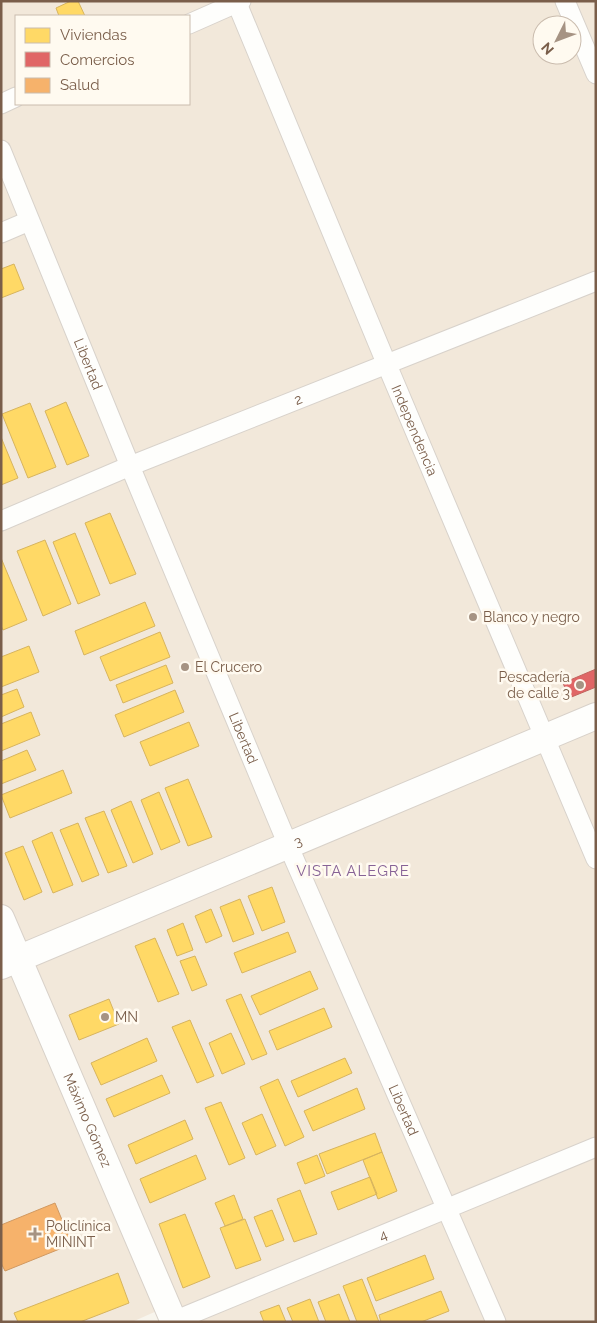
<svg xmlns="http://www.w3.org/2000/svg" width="597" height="1323" font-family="Raleway,sans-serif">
  <rect width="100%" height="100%" fill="#f8f5ed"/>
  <path fill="#f2e8da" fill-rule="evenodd" d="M1,1H596V1322H186L177,1302L132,1322H1ZM16,16H189V104H16ZM542,25H572V55H542Z"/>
  <path fill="#ffd966" stroke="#d7b45e" d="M71,1H78L85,16H59L56,8Z
    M14,264L24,289L1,298V269Z
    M66,402L89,456L67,465L45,411Z
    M30,403L56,467L28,478L2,414Z
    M1,437L18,478L1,485Z
    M110,513L136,574L110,584L85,523Z
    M75,533L100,595L78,604L53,542Z
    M45,540L71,604L43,616L17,551Z
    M1,558L27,620L3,630L1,626Z
    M145,602L155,626L84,655L75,631Z
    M160,632L170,657L110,681L100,657Z
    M29,646L39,672L1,687V657Z
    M166,665L173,683L123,703L116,685Z
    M17,689L24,707L1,717V695Z
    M175,690L184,712L124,737L115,715Z
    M31,712L40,735L1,751V724Z
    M189,722L199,746L150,766L140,742Z
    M27,750L36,770L1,784V761Z
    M63,770L72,793L10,818L1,795Z
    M188,779L212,837L188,846L165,788Z
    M159,792L180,842L161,850L141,800Z
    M131,801L153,854L133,863L111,810Z
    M104,811L127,866L108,873L85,818Z
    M78,823L99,875L82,882L60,830Z
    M52,832L73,885L53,893L32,841Z
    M23,846L42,892L24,900L5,853Z
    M272,887L285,922L262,931L248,896Z
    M240,899L254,934L233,942L220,907Z
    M211,909L222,936L206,943L195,916Z
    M183,923L193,950L177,956L167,930Z
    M288,932L296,952L242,973L234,953Z
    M155,938L179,994L158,1002L135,946Z
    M195,956L207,985L192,991L180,961Z
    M310,971L318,989L260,1015L251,996Z
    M241,994L267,1054L252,1060L226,1000Z
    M109,999L119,1024L79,1040L69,1015Z
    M324,1008L332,1027L277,1050L269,1031Z
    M190,1020L214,1076L197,1083L172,1027Z
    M231,1033L245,1064L222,1074L209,1043Z
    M147,1038L157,1061L101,1085L91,1063Z
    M345,1058L352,1073L298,1097L291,1081Z
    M162,1075L170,1093L114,1117L106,1099Z
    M278,1079L304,1137L285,1146L260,1087Z
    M357,1088L365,1109L313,1131L304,1111Z
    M221,1102L245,1158L229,1165L205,1108Z
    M262,1114L276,1146L256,1155L242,1123Z
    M185,1120L193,1139L136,1164L128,1145Z
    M375,1133L382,1152L327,1174L319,1154Z
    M382,1152L397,1191L378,1199L363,1160Z
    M196,1155L206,1179L150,1203L140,1179Z
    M317,1155L325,1176L305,1184L297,1163Z
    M370,1177L377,1194L338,1210L331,1192Z
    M300,1190L317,1234L294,1242L277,1199Z
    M234,1195L243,1219L225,1226L215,1203Z
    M272,1210L284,1240L266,1247L254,1217Z
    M185,1214L210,1277L183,1288L159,1224Z
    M245,1219L261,1260L236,1269L220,1228Z
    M425,1255L434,1279L376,1301L367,1278Z
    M118,1273L129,1303L80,1322H18L14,1313Z
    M362,1279L379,1322H357L343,1286Z
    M441,1291L449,1311L421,1322H381L379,1315Z
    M339,1294L350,1322H326L318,1302Z
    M310,1299L319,1322H293L287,1308Z
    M279,1305L286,1322H264L260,1312Z"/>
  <path fill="#e06666" stroke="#c1645e" d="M596,669V687L569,698L563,683Z"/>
  <path fill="#f6b26b" stroke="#d19961" d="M55,1203L72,1244L5,1271L1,1263V1225Z"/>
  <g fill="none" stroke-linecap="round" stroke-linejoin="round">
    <defs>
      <g id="minor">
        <path id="s1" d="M236,1L387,365L596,859"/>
        <path d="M565,1L596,74"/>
        <path d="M189,24L241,1"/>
        <path d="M1,104L16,97"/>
        <path id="s2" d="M1,150L130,466L288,845L496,1322"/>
        <path d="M1,233L29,221"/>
        <path id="s3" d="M1,521L130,466L596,281"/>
        <path id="s4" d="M174,1321L596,1147"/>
      </g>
      <g id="secondary">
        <path id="s5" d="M1,918L174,1322"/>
        <path id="s6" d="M1,966L596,716"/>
      </g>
    </defs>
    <use href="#minor" stroke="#d8d2cb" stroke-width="21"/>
    <use href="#secondary" stroke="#d8d1c9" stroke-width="28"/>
    <use href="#minor" stroke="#fefefc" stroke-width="19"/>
    <use href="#secondary" stroke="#fefefc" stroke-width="26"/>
  </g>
  <g fill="#a69383" stroke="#fffaf0" stroke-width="2">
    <circle cx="473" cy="617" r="5"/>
    <circle cx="185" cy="667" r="5"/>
    <circle cx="580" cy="685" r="5"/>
    <circle cx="105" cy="1017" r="5"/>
    <path d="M32.5 1226.5h5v5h5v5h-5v5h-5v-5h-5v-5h5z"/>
  </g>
  <g text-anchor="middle" stroke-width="5" stroke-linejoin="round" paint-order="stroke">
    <g font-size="14" fill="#7a5e4a" stroke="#fffaf0">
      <text dy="5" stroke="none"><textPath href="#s2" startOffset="231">Libertad</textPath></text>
      <text dy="5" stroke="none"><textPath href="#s3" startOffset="321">2</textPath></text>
      <text dy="5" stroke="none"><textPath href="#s1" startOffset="465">Independencia</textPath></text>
      <text dy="5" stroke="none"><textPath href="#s2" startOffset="636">Libertad</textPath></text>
      <text dy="5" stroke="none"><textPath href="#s6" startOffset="322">3</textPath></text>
      <text dy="5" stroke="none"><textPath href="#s2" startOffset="1041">Libertad</textPath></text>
      <text dy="5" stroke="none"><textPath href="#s5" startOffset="220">Máximo Gómez</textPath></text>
      <text dy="5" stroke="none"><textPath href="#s4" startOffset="226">4</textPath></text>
    </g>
    <g font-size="14" fill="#7a5e4a" stroke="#fffaf0" text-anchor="start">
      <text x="483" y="622">Blanco y negro</text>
      <text x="195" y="672">El Crucero</text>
      <text x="570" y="682" text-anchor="end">Pescadería<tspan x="570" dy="16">de calle 3</tspan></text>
      <text x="115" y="1022">MN</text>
      <text x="46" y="1231">Policlínica<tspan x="46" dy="16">MININT</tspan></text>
    </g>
    <g font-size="15" letter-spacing="1" fill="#876296" stroke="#fffaf0">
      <text x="353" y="876">VISTA ALEGRE</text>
    </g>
  </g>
  <rect width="597" height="1323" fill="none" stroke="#7a5e4a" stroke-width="5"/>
  <rect x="15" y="15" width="175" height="90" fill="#fffaf0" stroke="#cabcae"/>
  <rect x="25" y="28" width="25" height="15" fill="#ffd966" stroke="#cabcae"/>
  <text x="60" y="40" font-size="15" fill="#7a5e4a">Viviendas</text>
  <rect x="25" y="52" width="25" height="15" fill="#e06666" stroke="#cabcae"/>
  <text x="60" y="65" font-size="15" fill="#7a5e4a">Comercios</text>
  <rect x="25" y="78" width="25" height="15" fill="#f6b26b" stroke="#cabcae"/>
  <text x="60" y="90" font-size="15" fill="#7a5e4a">Salud</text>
  <g transform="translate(557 40) rotate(228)"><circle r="24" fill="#fffaf0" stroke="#cabcae"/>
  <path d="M0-4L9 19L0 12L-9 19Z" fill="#a69383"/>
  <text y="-8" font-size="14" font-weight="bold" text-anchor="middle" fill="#7a5e4a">N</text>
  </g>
</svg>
